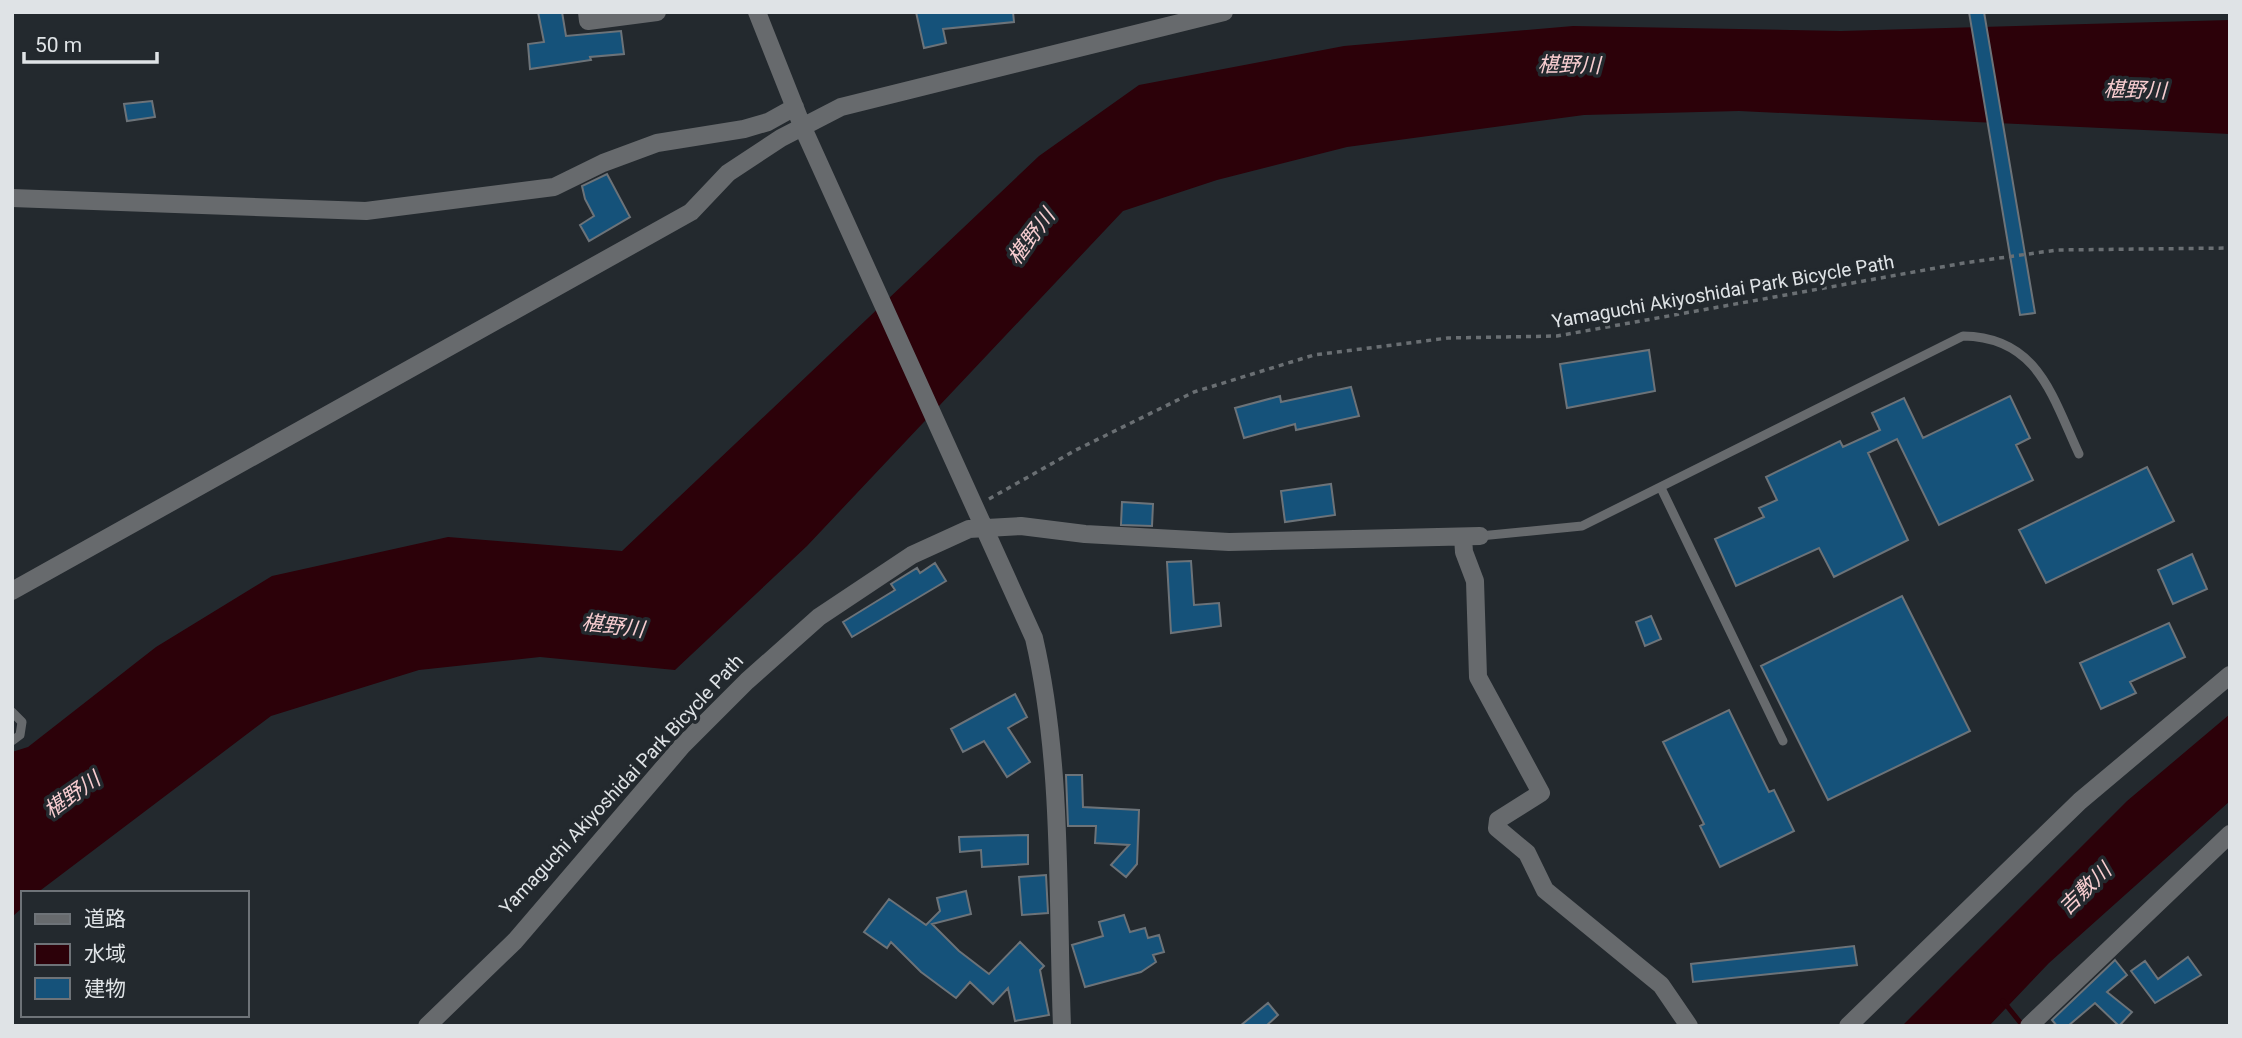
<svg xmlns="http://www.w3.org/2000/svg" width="2242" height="1038" font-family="Roboto,'Noto Sans JP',sans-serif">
  <rect width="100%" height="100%" fill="#23292e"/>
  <path fill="#2c0109" d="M2230,20V134L1739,111L1584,115L1347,147L1217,180L1123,211L807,546L675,670L540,657L419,670L271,716L37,893H23V907L12,917V752L28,747L156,647L272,576L448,537L622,551L1039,156L1139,85L1344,46L1573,26L1841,31Z
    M2230,714V801L2049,963L1989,1026H1902L2127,801Z"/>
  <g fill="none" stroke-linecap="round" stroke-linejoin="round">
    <path stroke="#2c0109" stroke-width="5" d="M2003,1001L2023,1026"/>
  </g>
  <path fill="#15527a" stroke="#6c7379" stroke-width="2" d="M538,12H562L566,36L621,31L624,54L590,57L591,60L530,69L528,44L544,42Z
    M916,12H1013L1014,22L943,29L946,43L924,48Z
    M1969,12H1984L2035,313L2020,315Z
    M152,101L155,117L127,121L124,104Z
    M607,174L630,217L589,241L580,225L594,216L585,199L582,186Z
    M1649,350L1655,391L1567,408L1560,364Z
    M1351,387L1359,416L1296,430L1295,424L1244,438L1235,408L1280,396L1281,402Z
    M2010,396L2030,438L2016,445L2033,480L1939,525L1897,439L1868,453L1908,540L1834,577L1819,548L1736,586L1715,539L1764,517L1759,508L1777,500L1766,477L1840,441L1843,447L1880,430L1872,413L1904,398L1923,438Z
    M2147,467L2174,521L2046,583L2019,530Z
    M1331,484L1335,515L1285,522L1281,491Z
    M1122,502L1153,504L1152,526L1121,525Z
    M2192,554L2207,589L2173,604L2158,570Z
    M1191,561L1194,605L1219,603L1221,626L1171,633L1167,562Z
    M935,563L946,581L852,637L843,622L895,590L891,584L917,568L920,573Z
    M1902,596L1970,731L1828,800L1761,666Z
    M1651,616L1661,639L1645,646L1636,622Z
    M2169,623L2185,657L2130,682L2136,693L2101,709L2080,663Z
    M1015,694L1027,717L1008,728L1030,762L1007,777L984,741L963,752L951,729Z
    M1729,710L1769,792L1774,790L1794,831L1720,867L1700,826L1704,824L1663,742Z
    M1066,775H1082L1083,807L1139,810L1137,864L1126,877L1111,865L1129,845L1095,843L1096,826H1068Z
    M1028,835V864L982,867L981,850L960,852L959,837Z
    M1046,875L1048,913L1022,915L1019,877Z
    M966,891L971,914L932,924L959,951L989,974L1020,942L1044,966L1040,970L1049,1015L1015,1021L1008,988L993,1004L970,982L956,998L921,972L891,942L887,948L864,932L889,899L926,925L940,911L937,898Z
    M1124,915L1130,932L1145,928L1148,938L1159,935L1164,952L1153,955L1156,962L1141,972L1085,987L1072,945L1103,936L1099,922Z
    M1854,946L1857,965L1693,982L1691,964Z
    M2188,957L2201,975L2155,1003L2131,971L2145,961L2158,979Z
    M2115,960L2127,975L2107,992L2132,1012L2119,1026L2095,1003L2068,1026H2057L2052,1020Z
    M1268,1003L1278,1015L1266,1026H1240Z"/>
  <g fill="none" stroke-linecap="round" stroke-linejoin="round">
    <path stroke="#6a6f73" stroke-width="3.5" stroke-dasharray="5 5" stroke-linecap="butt" d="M989,499L1076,450L1194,392L1314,355L1448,338L1557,336L1964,263L2057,250L2230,248"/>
    <path stroke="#676a6d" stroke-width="9" d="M1661,488L1783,741
      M1480,536L1582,526L1963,336C2038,337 2052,396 2079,454
      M12,712L22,722L20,735L12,741"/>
    <path stroke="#676a6d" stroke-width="18" d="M587,12L588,21L657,12
      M757,12L803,128L1034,638C1063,763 1057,898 1062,1026
      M12,198L366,211L554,187L603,163L657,143L744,129L768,122L795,107
      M1463,537L1464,552L1475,581L1478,677L1541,793L1498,820L1497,828L1527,853L1545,890L1661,985L1689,1026
      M12,591L691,212L728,173L781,138L841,107L1224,12
      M427,1026L515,941L682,746L747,681L819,617L912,555L969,529L1021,526L1085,534L1229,542L1480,536
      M1848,1026L2080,801L2230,675
      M2029,1026L2230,834"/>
  </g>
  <g text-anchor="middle" stroke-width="7" stroke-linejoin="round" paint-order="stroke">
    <g font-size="19" fill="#dfe3e6" stroke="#23292e">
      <text transform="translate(1723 291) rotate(-10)" y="7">Yamaguchi Akiyoshidai Park Bicycle Path</text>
      <text transform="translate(621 784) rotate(-47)" y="7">Yamaguchi Akiyoshidai Park Bicycle Path</text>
    </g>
    <g font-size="21" font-style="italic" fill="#f8cdd0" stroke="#23292e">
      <text transform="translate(1569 65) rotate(1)" y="7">椹野川</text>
      <text transform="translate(2135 90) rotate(2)" y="7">椹野川</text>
      <text transform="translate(1031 237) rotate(-53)" y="7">椹野川</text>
      <text transform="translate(613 626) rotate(7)" y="7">椹野川</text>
      <text transform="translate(72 795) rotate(-35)" y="7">椹野川</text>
      <text transform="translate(2085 889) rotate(-44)" y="7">吉敷川</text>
    </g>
  </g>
  <rect width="2242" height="1038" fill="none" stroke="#dfe3e6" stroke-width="28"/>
  <rect x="21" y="891" width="228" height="126" fill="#23292e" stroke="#6e7378" stroke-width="2"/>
  <rect x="35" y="914" width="35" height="10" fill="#676a6d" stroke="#6e7378" stroke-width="2"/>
  <text x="84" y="926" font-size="21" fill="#dfe3e6">道路</text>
  <rect x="35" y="944" width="35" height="21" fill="#2c0109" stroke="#6e7378" stroke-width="2"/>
  <text x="84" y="961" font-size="21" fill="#dfe3e6">水域</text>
  <rect x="35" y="978" width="35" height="21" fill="#15527a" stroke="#6e7378" stroke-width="2"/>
  <text x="84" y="996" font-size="21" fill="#dfe3e6">建物</text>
  <path d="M24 52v10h133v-10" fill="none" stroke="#dfe3e6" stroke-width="3.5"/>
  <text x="35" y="52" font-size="21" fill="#dfe3e6" stroke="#23292e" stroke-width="5" paint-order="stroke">50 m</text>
</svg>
